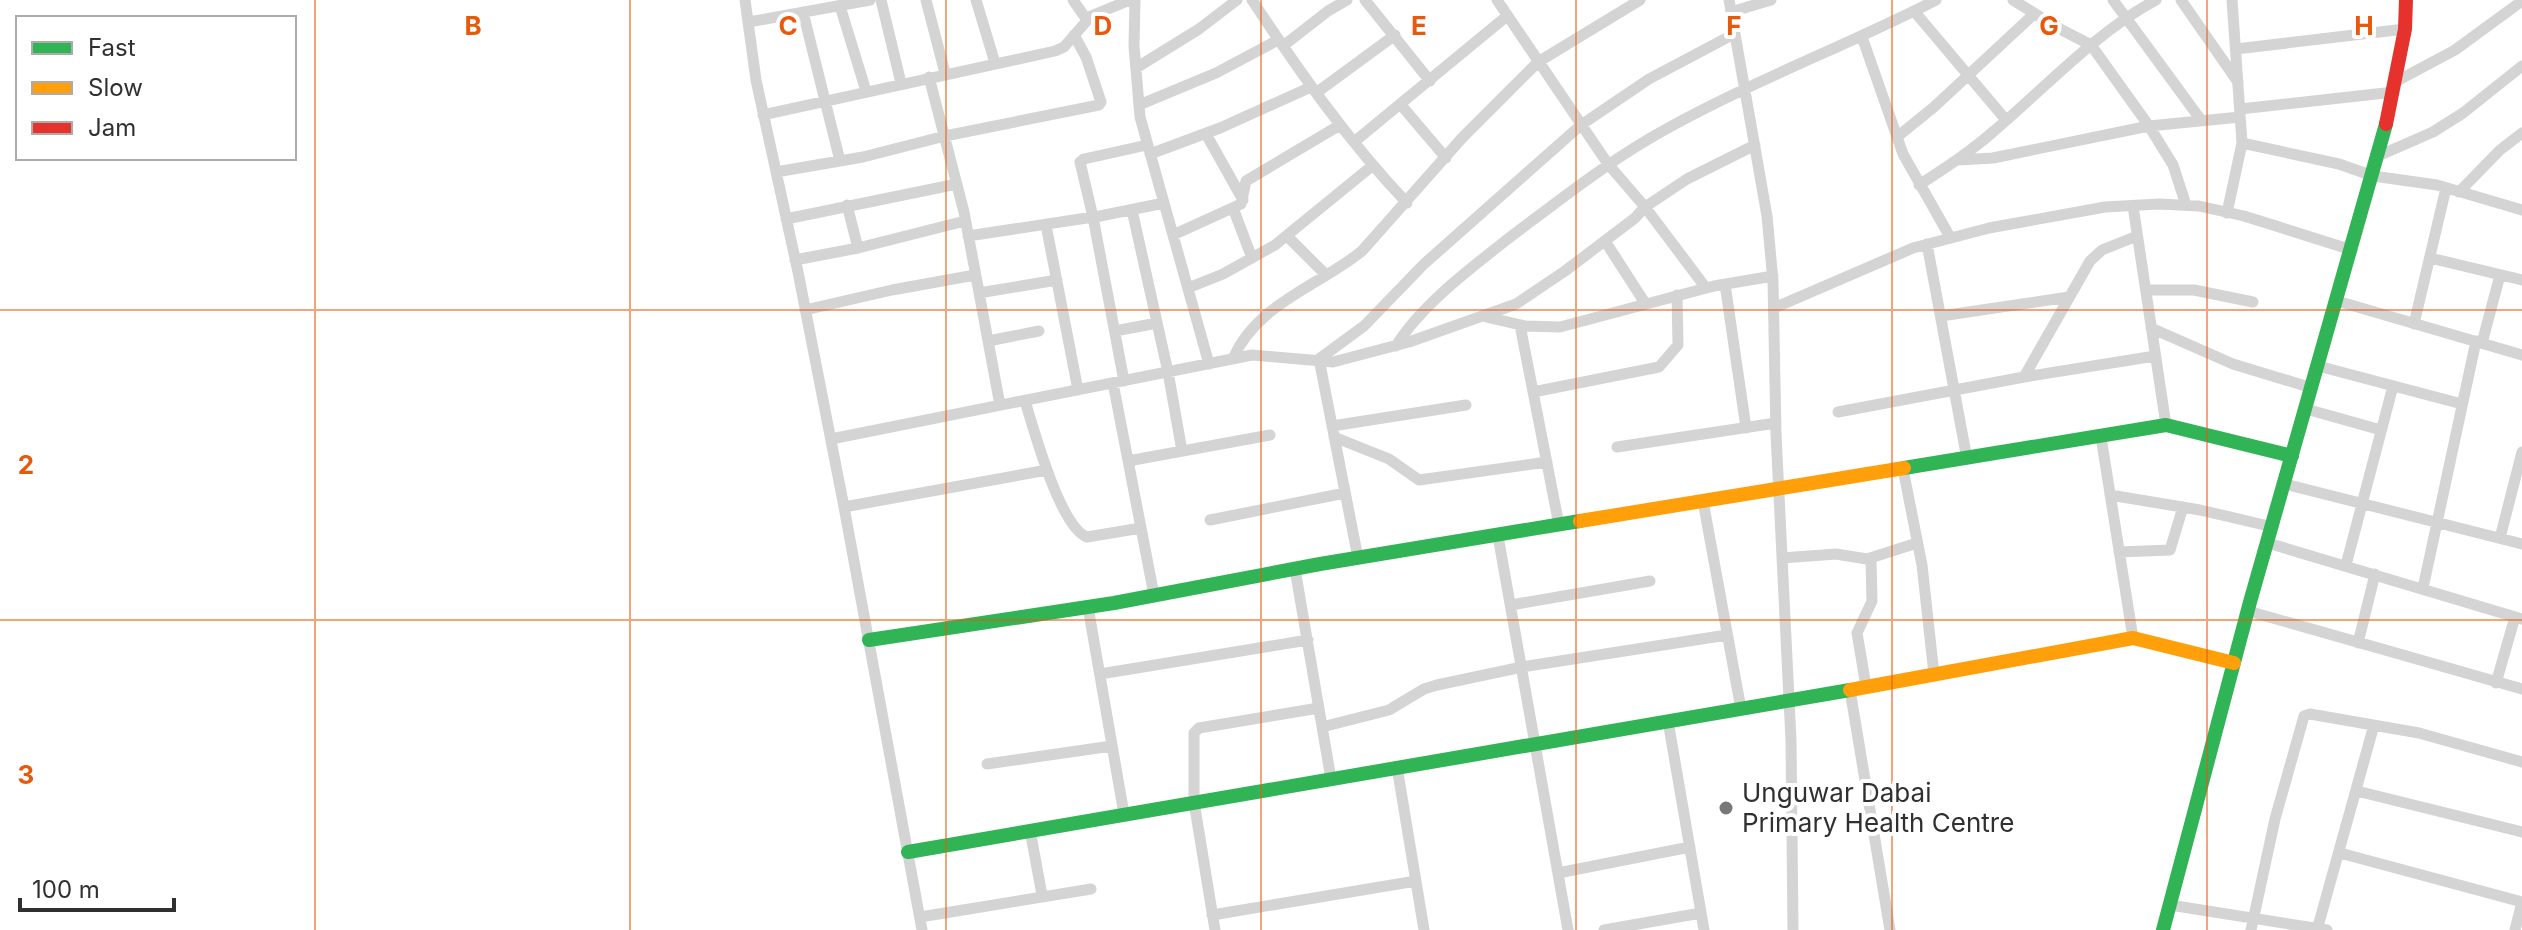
<svg xmlns="http://www.w3.org/2000/svg" width="2522" height="930" font-family="Inter,sans-serif">
  <rect width="100%" height="100%" fill="#fff"/>
  <g fill="none" stroke-linecap="round" stroke-linejoin="round">
    <path stroke="#d4d4d4" stroke-width="11" d="M745,0L756,80L798,272L844,507L922,930
      M881,0L901,83
      M926,0L945,73
      M976,0L995,63
      M1073,0L1087,20
      M1135,0L1134,46L1140,117L1209,364
      M1252,0C1299,71 1348,141 1407,203
      M1365,0L1430,81
      M1497,0L1608,164L1645,207L1706,288
      M1729,0L1767,216L1773,281L1776,434L1791,740L1793,930
      M2013,0L2058,28L2091,45L2149,126L2173,165L2186,205
      M2113,0L2201,120
      M2181,0L2238,82
      M840,6L866,91
      M1914,11L2006,120
      M803,12L840,161
      M1731,12L1771,0
      M749,22L870,0
      M1862,37L1903,154L1950,237
      M1283,46L1328,11L1347,0
      M2236,49L2405,29
      M1136,68L1199,29L1237,0
      M929,77L964,212L1000,405
      M2395,82L2455,50L2522,1
      M1316,93L1395,35
      M1139,105L1216,73L1278,40
      M1401,105L1446,158
      M2240,109L2394,92
      M763,115L1055,51L1064,47L1091,16L1130,0
      M1206,134L1243,200
      M1897,137L1934,107L2034,14
      M1354,142L1507,16
      M2242,143L2339,164L2373,176L2437,185L2522,210
      M1150,154L1220,128L1311,87
      M2378,156L2433,132L2463,113L2522,66
      M1958,160L1993,158L2149,126L2240,117
      M776,172L863,157L945,136L1099,105L1101,102L1086,57L1074,35
      M1919,185C1945,168 1970,152 1994,131C2047,86 2095,33 2156,0
      M2459,192L2500,150L2522,133
      M847,205L858,248
      M2133,206L2166,425
      M1233,208L1252,258
      M1132,210L1168,372L1182,451
      M2227,213L2242,143L2232,0
      M786,219L957,184
      M1046,225L1078,390
      M1173,235L1241,204L1246,181L1340,125
      M968,236L1100,216L1164,203
      M1288,237L1326,275
      M1605,241L1645,303
      M1927,244L1967,459
      M2430,258L2522,280
      M795,260L858,248L965,221
      M1725,284L1746,428
      M1188,288L1223,274L1275,245L1372,166
      M2146,290H2194L2253,302
      M979,293L1057,280
      M2337,301L2522,355
      M1774,308L1913,248L1989,228L2105,207L2159,204L2199,206L2244,216L2352,250
      M805,310L892,290L975,275
      M1941,316L2069,297
      M1486,317L1525,326L1560,327L1714,286L1773,276
      M2414,324L2446,188
      M1520,325L1559,525
      M2151,328L2233,364L2312,388
      M1115,331L1157,323
      M988,341L1039,331
      M2482,343L2500,275
      M1396,346C1421,305 1471,268 1509,238C1561,199 1611,159 1668,128C1755,80 1848,45 1936,0
      M1233,359C1256,304 1319,286 1362,251L1462,138L1538,62L1640,0
      M2318,366L2462,404
      M2024,377L2090,261L2102,250L2137,236
      M1124,381L1093,217L1080,162L1084,159L1147,145
      M1113,383L1154,595
      M1533,392L1659,367L1678,345L1677,295
      M1025,401C1034,430 1060,527 1087,537L1141,528
      M2306,409L2381,430
      M1838,412L2024,377L2155,356
      M1332,426L1466,405
      M1334,437L1389,459L1419,480L1547,462
      M2101,437L2133,638
      M831,439L1252,355L1333,362L1409,342L1516,304L1565,271L1635,218L1645,207L1687,179L1755,145
      M1617,447L1776,423
      M1128,461L1270,435
      M1903,469L1922,565L1934,674
      M2285,484L2522,544
      M2110,495L2200,510L2273,527
      M1703,501L1741,709
      M844,507L1047,470
      M1210,520L1345,493
      M1498,536L1568,930
      M2500,538L2522,452
      M2268,543L2522,619
      M2119,552L2170,550L2183,507
      M1358,558L1319,359L1364,326L1424,264L1581,125L1649,79L1734,34
      M1782,558L1836,554L1867,559L1917,543
      M2346,565L2393,386
      M1295,569L1331,779
      M2423,588L2476,341
      M1511,605L1650,581
      M1088,607L1124,814
      M2248,611L2522,689
      M2358,643L2375,574
      M1100,674L1308,640
      M2496,683L2515,617
      M1866,686L1857,633L1872,601L1871,559
      M1850,690L1890,930
      M1668,721L1704,930
      M1322,727L1389,710L1424,689L1437,685L1522,667L1727,635
      M987,764L1112,746
      M1397,767L1424,930
      M2357,791L2522,832
      M1030,830L1042,895
      M2340,853L2522,902
      M1558,873L1690,847
      M2170,905L2327,930
      M1212,915L1416,881
      M920,917L1091,889
      M1215,930L1194,802V733L1199,728L1319,708
      M1604,930L1701,913
      M2251,930L2275,819L2304,716L2310,714L2419,733L2522,762
      M2317,930L2374,725
      M2515,930L2522,902"/>
    <path stroke="#30b455" stroke-width="14" d="M1904,468L2166,425L2292,456
      M869,640L1114,603L1320,564L1580,521
      M908,852L1850,690
      M2163,930L2250,602L2386,124"/>
    <path stroke="#ff9f0a" stroke-width="14" d="M1580,521L1904,468
      M1850,690L2133,638L2234,663"/>
    <path stroke="#e5322d" stroke-width="14" d="M2386,124L2405,29L2406,0"/>
  </g>
  <path fill="none" stroke="#e8590c" stroke-width="2" stroke-opacity="0.55" d="M315,0V930M630,0V930M946,0V930M1261,0V930M1576,0V930M1892,0V930M2207,0V930M0,310H2522M0,620H2522"/>
  <circle fill="#787878" stroke="#fff" stroke-width="3" cx="1726" cy="808" r="8"/>
  <g text-anchor="middle" stroke-width="8" stroke-linejoin="round" paint-order="stroke">
    <g font-size="26" fill="#303030" stroke="#fff" text-anchor="start">
      <text x="1742" y="802">Unguwar Dabai<tspan x="1742" dy="30">Primary Health Centre</tspan></text>
    </g>
  </g>
  <g font-size="26" text-anchor="middle" font-weight="bold" fill="#e8590c" stroke="#fff" stroke-width="8" stroke-linejoin="round" paint-order="stroke">
    <text x="473" y="35">B</text>
    <text x="788" y="35">C</text>
    <text x="1103" y="35">D</text>
    <text x="1419" y="35">E</text>
    <text x="1734" y="35">F</text>
    <text x="2049" y="35">G</text>
    <text x="2364" y="35">H</text>
    <text x="26" y="474">2</text>
    <text x="26" y="784">3</text>
  </g>
  <rect x="16" y="16" width="280" height="144" fill="#ffffff" stroke="#acacac" stroke-width="2"/>
  <rect x="32" y="42" width="40" height="12" fill="#30b455" stroke="#acacac" stroke-width="2"/>
  <text x="88" y="56" font-size="24" fill="#303030">Fast</text>
  <rect x="32" y="82" width="40" height="12" fill="#ff9f0a" stroke="#acacac" stroke-width="2"/>
  <text x="88" y="96" font-size="24" fill="#303030">Slow</text>
  <rect x="32" y="122" width="40" height="12" fill="#e5322d" stroke="#acacac" stroke-width="2"/>
  <text x="88" y="136" font-size="24" fill="#303030">Jam</text>
  <path d="M20 898v12h154v-12" fill="none" stroke="#303030" stroke-width="4"/>
  <text x="32" y="898" font-size="24" fill="#303030" stroke="#ffffff" stroke-width="6" paint-order="stroke">100 m</text>
</svg>
